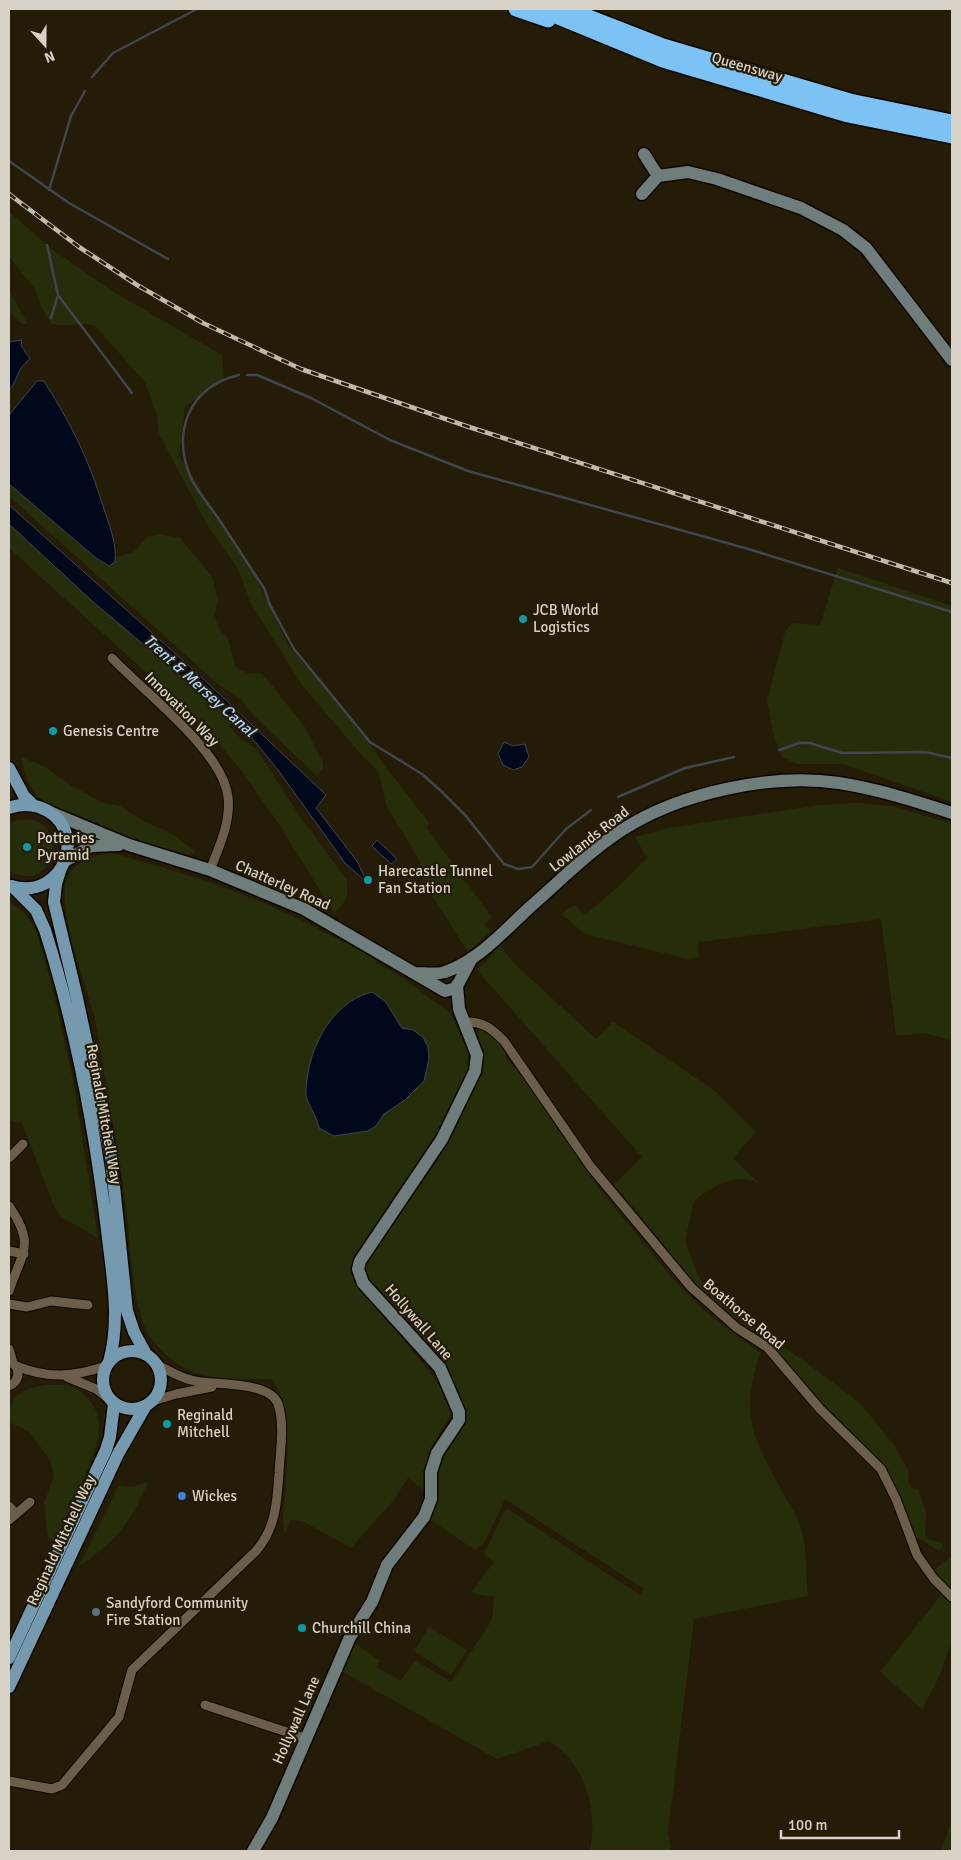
<svg xmlns="http://www.w3.org/2000/svg" width="961" height="1860" font-family="Signika,sans-serif">
  <rect width="100%" height="100%" fill="#251c08"/>
  <path fill="#262d0b" d="M9,212L53,250L114,292L222,355L224,379L185,407L179,456L249,563L288,645L361,729L382,762L429,823L427,828L492,918L484,924L491,931L468,952L424,883L419,860L386,805L380,777L376,768L364,758L302,685L250,602L238,569L208,526L159,434L157,415L145,382L94,325C80,323 67,326 52,324L42,309L35,289L9,257Z
    M9,291L28,324H22L9,311Z
    M9,484L96,558L109,566L115,562L116,557L134,552L147,537L159,534L180,538L212,576L218,601L214,615L220,630L228,638L235,666L247,673L262,674L266,678L305,727L323,763V769L317,776L250,712L240,698L220,686L9,496Z
    M9,524L232,720L230,727L237,735L256,749L299,815L347,880C349,896 346,903 334,913L277,821L243,773L205,726L9,548Z
    M838,568L952,606V802L843,764H797L782,757L774,736L767,701L785,632L792,623L820,625Z
    M21,757L45,767L72,786L103,803L120,806L143,821L171,833L196,852L186,856L126,837L68,814L37,797L27,779Z
    M856,803L893,806L952,824V1040L924,1033L896,1036L881,919L698,942L699,957L688,959L585,934L561,914L575,905L585,915L618,887L647,858L635,837L667,828L821,805Z
    M17,820C71,810 59,898 9,871V824Z
    M113,853C173,870 234,888 290,915C318,928 345,943 373,957L377,963L397,974L450,1013L468,1052L467,1071L428,1154L350,1267L361,1287L438,1383L451,1413C435,1445 419,1456 429,1494L408,1478L393,1501L351,1548L302,1521L290,1520L285,1533C281,1521 284,1508 285,1495C287,1459 293,1410 272,1379C219,1379 187,1384 151,1338C133,1314 131,1248 127,1217C122,1174 115,1132 107,1090C103,1067 100,1043 95,1020C86,986 61,919 65,887C69,863 92,855 113,853Z
    M9,902L23,912L35,928L52,986L73,1080L98,1238L60,1216L53,1204L22,1123L9,1121Z
    M499,945L516,965L596,1039L613,1022L715,1091L756,1132L733,1158L759,1183C733,1173 715,1185 694,1201L685,1241L700,1280L723,1305L807,1363L860,1403L893,1444L908,1470L909,1483L912,1488L918,1489L926,1513L925,1534L930,1540L943,1543V1548L938,1550L916,1537L903,1505L879,1460L844,1427L781,1355L699,1288L614,1184L642,1157L476,969L484,964Z
    M481,1029L488,1032L504,1048L507,1061L520,1072L552,1115L597,1186L674,1280L702,1309L760,1353C739,1418 753,1436 783,1493C789,1505 799,1518 802,1531C807,1551 806,1575 808,1596L694,1619L668,1833L671,1851H590C598,1810 586,1764 549,1741L497,1759L340,1670L352,1641L380,1661L376,1667L401,1681L415,1660L451,1682L492,1620L494,1597L471,1593L494,1562L484,1554L504,1512L508,1509L640,1595L644,1589L505,1499L485,1542L475,1550L428,1518L442,1452L457,1431L451,1386L369,1285L363,1264L405,1207L468,1103L481,1072V1046L476,1032Z
    M46,1385C53,1385 62,1384 69,1386C88,1391 101,1412 99,1431C95,1462 68,1513 55,1543L48,1537L44,1503L54,1477L50,1460L30,1432L9,1422C9,1395 21,1389 46,1385Z
    M149,1481C129,1524 119,1539 79,1566L119,1485L133,1487Z
    M952,1556V1591L933,1571Z
    M941,1595L952,1603V1641L939,1677L922,1709L880,1672Z
    M429,1627L467,1650L451,1675L414,1651Z
    M952,1819V1851H941Z"/>
  <path fill="#00091c" stroke="#41454f" d="M22,340L21,345L30,359C14,372 20,378 9,390V342Z
    M37,381H44C71,424 88,457 103,506C109,525 117,542 115,562L109,566L96,558L9,484V415Z
    M9,505L197,673L326,795L316,808L357,861L365,878L364,880L345,863L278,770L248,733L92,601L9,524Z
    M504,742L513,746L525,744L529,757L522,767L513,770L503,765L498,754Z
    M377,840L397,859L391,864L372,846Z
    M372,992L385,1001L402,1028L413,1030L423,1037L428,1047L429,1059L424,1081L405,1100L384,1114L376,1126L368,1131L334,1136L319,1128C317,1117 307,1102 306,1096C305,1055 329,1002 372,992Z"/>
  <g fill="none" stroke-linecap="round" stroke-linejoin="round">
    <path stroke="#41454f" stroke-width="2.5" d="M92,77L113,53L197,9
      M9,161L69,203L168,259
      M49,190L71,116L85,91
      M47,245L58,295L132,393
      M51,318L58,295
      M239,375C189,386 170,434 192,480C199,494 211,507 220,521C235,543 249,566 264,588L270,605L294,649L370,742L422,774L440,790L466,816L504,864L518,869L532,867L566,829L591,810
      M247,375H257L311,398L390,440L468,471L745,548L952,612
      M779,750L799,743H810L842,753L925,752L952,758
      M618,797L685,768L734,757"/>
    <defs>
      <path id="street" d="M112,658C144,692 223,751 228,797C231,822 219,847 210,870
        M464,1022C483,1021 491,1028 504,1041L591,1167L691,1287L737,1328L767,1347L820,1409L881,1469L896,1499L917,1555L934,1579L952,1597
        M9,1158L23,1144
        M9,1206C36,1245 22,1252 9,1291
        M9,1251L24,1254
        M9,1304L27,1307L51,1301L88,1305
        M9,1349L13,1363
        M9,1361L16,1366C20,1375 18,1382 9,1386
        M16,1366C49,1379 73,1377 106,1366
        M67,1377L96,1389L109,1399
        M153,1401L176,1394L212,1387
        M9,1506L16,1514
        M9,1520L30,1502
        M205,1705L305,1738
        M9,1781L52,1789L62,1785L119,1717L132,1670L256,1551C276,1528 277,1502 279,1473C280,1451 285,1425 278,1404C270,1380 212,1386 191,1380C178,1377 168,1370 156,1364"/>
      <path id="secondary" d="M644,154L658,176
        M642,194L658,176L688,172L717,179L801,208L843,230L866,248L952,360
        M52,813L129,845L210,870L304,909L445,991L456,988L472,958
        M65,861L91,846L119,845
        M415,973C425,973 437,975 445,972C478,961 504,931 529,908C559,882 588,852 622,830C679,793 771,773 839,783C878,789 915,801 952,813
        M253,1851L272,1818L350,1637L372,1602L387,1565L424,1517L431,1499V1472L437,1453L459,1420V1412L440,1368L363,1283L358,1269L360,1261L442,1139L475,1071L477,1055L459,1009L457,985"/>
      <path id="primary" d="M9,768L24,796L33,805
        M9,808C19,804 29,804 39,807C91,825 66,902 11,886
        M60,871L56,884L54,902L77,998L111,1157L127,1311L134,1332L146,1354
        M12,886L36,910L45,930C76,1028 95,1129 107,1230C112,1274 121,1320 109,1362
        M103 1380a29 29 0 1 1 58 0a29 29 0 1 1-58 0Z
        M9,1658L106,1450L110,1437L114,1404
        M9,1687L118,1454L145,1407"/>
      <path id="highway" d="M516,9L548,20
        M539,9L663,60L848,115L952,136
        M568,9L663,46L850,101L952,122"/>
    </defs>
    <use href="#street" stroke="#0e0600" stroke-width="11"/>
    <use href="#secondary" stroke="#0e0600" stroke-width="15"/>
    <use href="#primary" stroke="#0e0600" stroke-width="15"/>
    <use href="#highway" stroke="#0e0600" stroke-width="18"/>
    <use href="#street" stroke="#6b5f49" stroke-width="9"/>
    <use href="#secondary" stroke="#707d7d" stroke-width="12"/>
    <use href="#primary" stroke="#759ab0" stroke-width="12"/>
    <use href="#highway" stroke="#7cc2f5" stroke-width="15"/>
    <defs>
      <path id="rail" d="M9,194L79,247L137,285L203,323L301,369L466,426L952,583"/>
    </defs>
    <use href="#rail" stroke="#c0baad" stroke-width="4.5"/>
    <use href="#rail" stroke="#251c08" stroke-width="2.5" stroke-dasharray="8" stroke-linecap="butt"/>
  </g>
  <g fill="#0f9aa8" stroke="#251c08" stroke-width="2">
    <circle cx="523" cy="619" r="5"/>
    <circle cx="53" cy="731" r="5"/>
    <circle cx="27" cy="847" r="5"/>
    <circle cx="368" cy="880" r="5"/>
    <circle cx="167" cy="1424" r="5"/>
    <circle cx="302" cy="1628" r="5"/>
  </g>
  <circle fill="#3f7fe0" stroke="#251c08" stroke-width="2" cx="182" cy="1496" r="5"/>
  <circle fill="#5c6f8a" stroke="#251c08" stroke-width="2" cx="96" cy="1612" r="5"/>
  <g text-anchor="middle" stroke-width="4.5" stroke-linejoin="round" paint-order="stroke">
    <g font-size="15" fill="#d8d2c6" stroke="#251c08">
      <text transform="translate(747 67) rotate(16)" y="5">Queensway</text>
      <text transform="translate(182 709) rotate(45)" y="5">Innovation Way</text>
      <text transform="translate(589 839) rotate(-38)" y="5">Lowlands Road</text>
      <text transform="translate(283 885) rotate(24)" y="5">Chatterley Road</text>
      <text transform="translate(104 1114) rotate(80)" y="5">Reginald Mitchell Way</text>
      <text transform="translate(744 1314) rotate(40)" y="5">Boathorse Road</text>
      <text transform="translate(419 1322) rotate(49)" y="5">Hollywall Lane</text>
      <text transform="translate(61 1540) rotate(-65)" y="5">Reginald Mitchell Way</text>
      <text transform="translate(296 1720) rotate(-66)" y="5">Hollywall Lane</text>
    </g>
    <g font-size="15" fill="#d8d2c6" stroke="#251c08" text-anchor="start">
      <text x="533" y="615">JCB World<tspan x="533" dy="17">Logistics</tspan></text>
      <text x="63" y="736">Genesis Centre</text>
      <text x="37" y="843">Potteries<tspan x="37" dy="17">Pyramid</tspan></text>
      <text x="378" y="876">Harecastle Tunnel<tspan x="378" dy="17">Fan Station</tspan></text>
      <text x="177" y="1420">Reginald<tspan x="177" dy="17">Mitchell</tspan></text>
      <text x="192" y="1501">Wickes</text>
      <text x="106" y="1608">Sandyford Community<tspan x="106" dy="17">Fire Station</tspan></text>
      <text x="312" y="1633">Churchill China</text>
    </g>
    <g font-size="16" font-style="italic" fill="#a9d4fe" stroke="#251c08">
      <text transform="translate(200 685) rotate(42)" y="6">Trent &amp; Mersey Canal</text>
    </g>
  </g>
  <rect width="961" height="1860" fill="none" stroke="#d8d2c6" stroke-width="20"/>
  <g transform="translate(45 45) rotate(159)" stroke="#251c08" stroke-width="4" paint-order="stroke">
  <path d="M0-4L9 19L0 12L-9 19Z" fill="#d8d2c6"/>
  <text y="-8" font-size="14" font-weight="bold" text-anchor="middle" fill="#d8d2c6">N</text>
  </g>
  <path d="M781 1830v8h118v-8" fill="none" stroke="#d8d2c6" stroke-width="2.5"/>
  <text x="788" y="1830" font-size="15" fill="#d8d2c6" stroke="#251c08" stroke-width="4" paint-order="stroke">100 m</text>
</svg>
